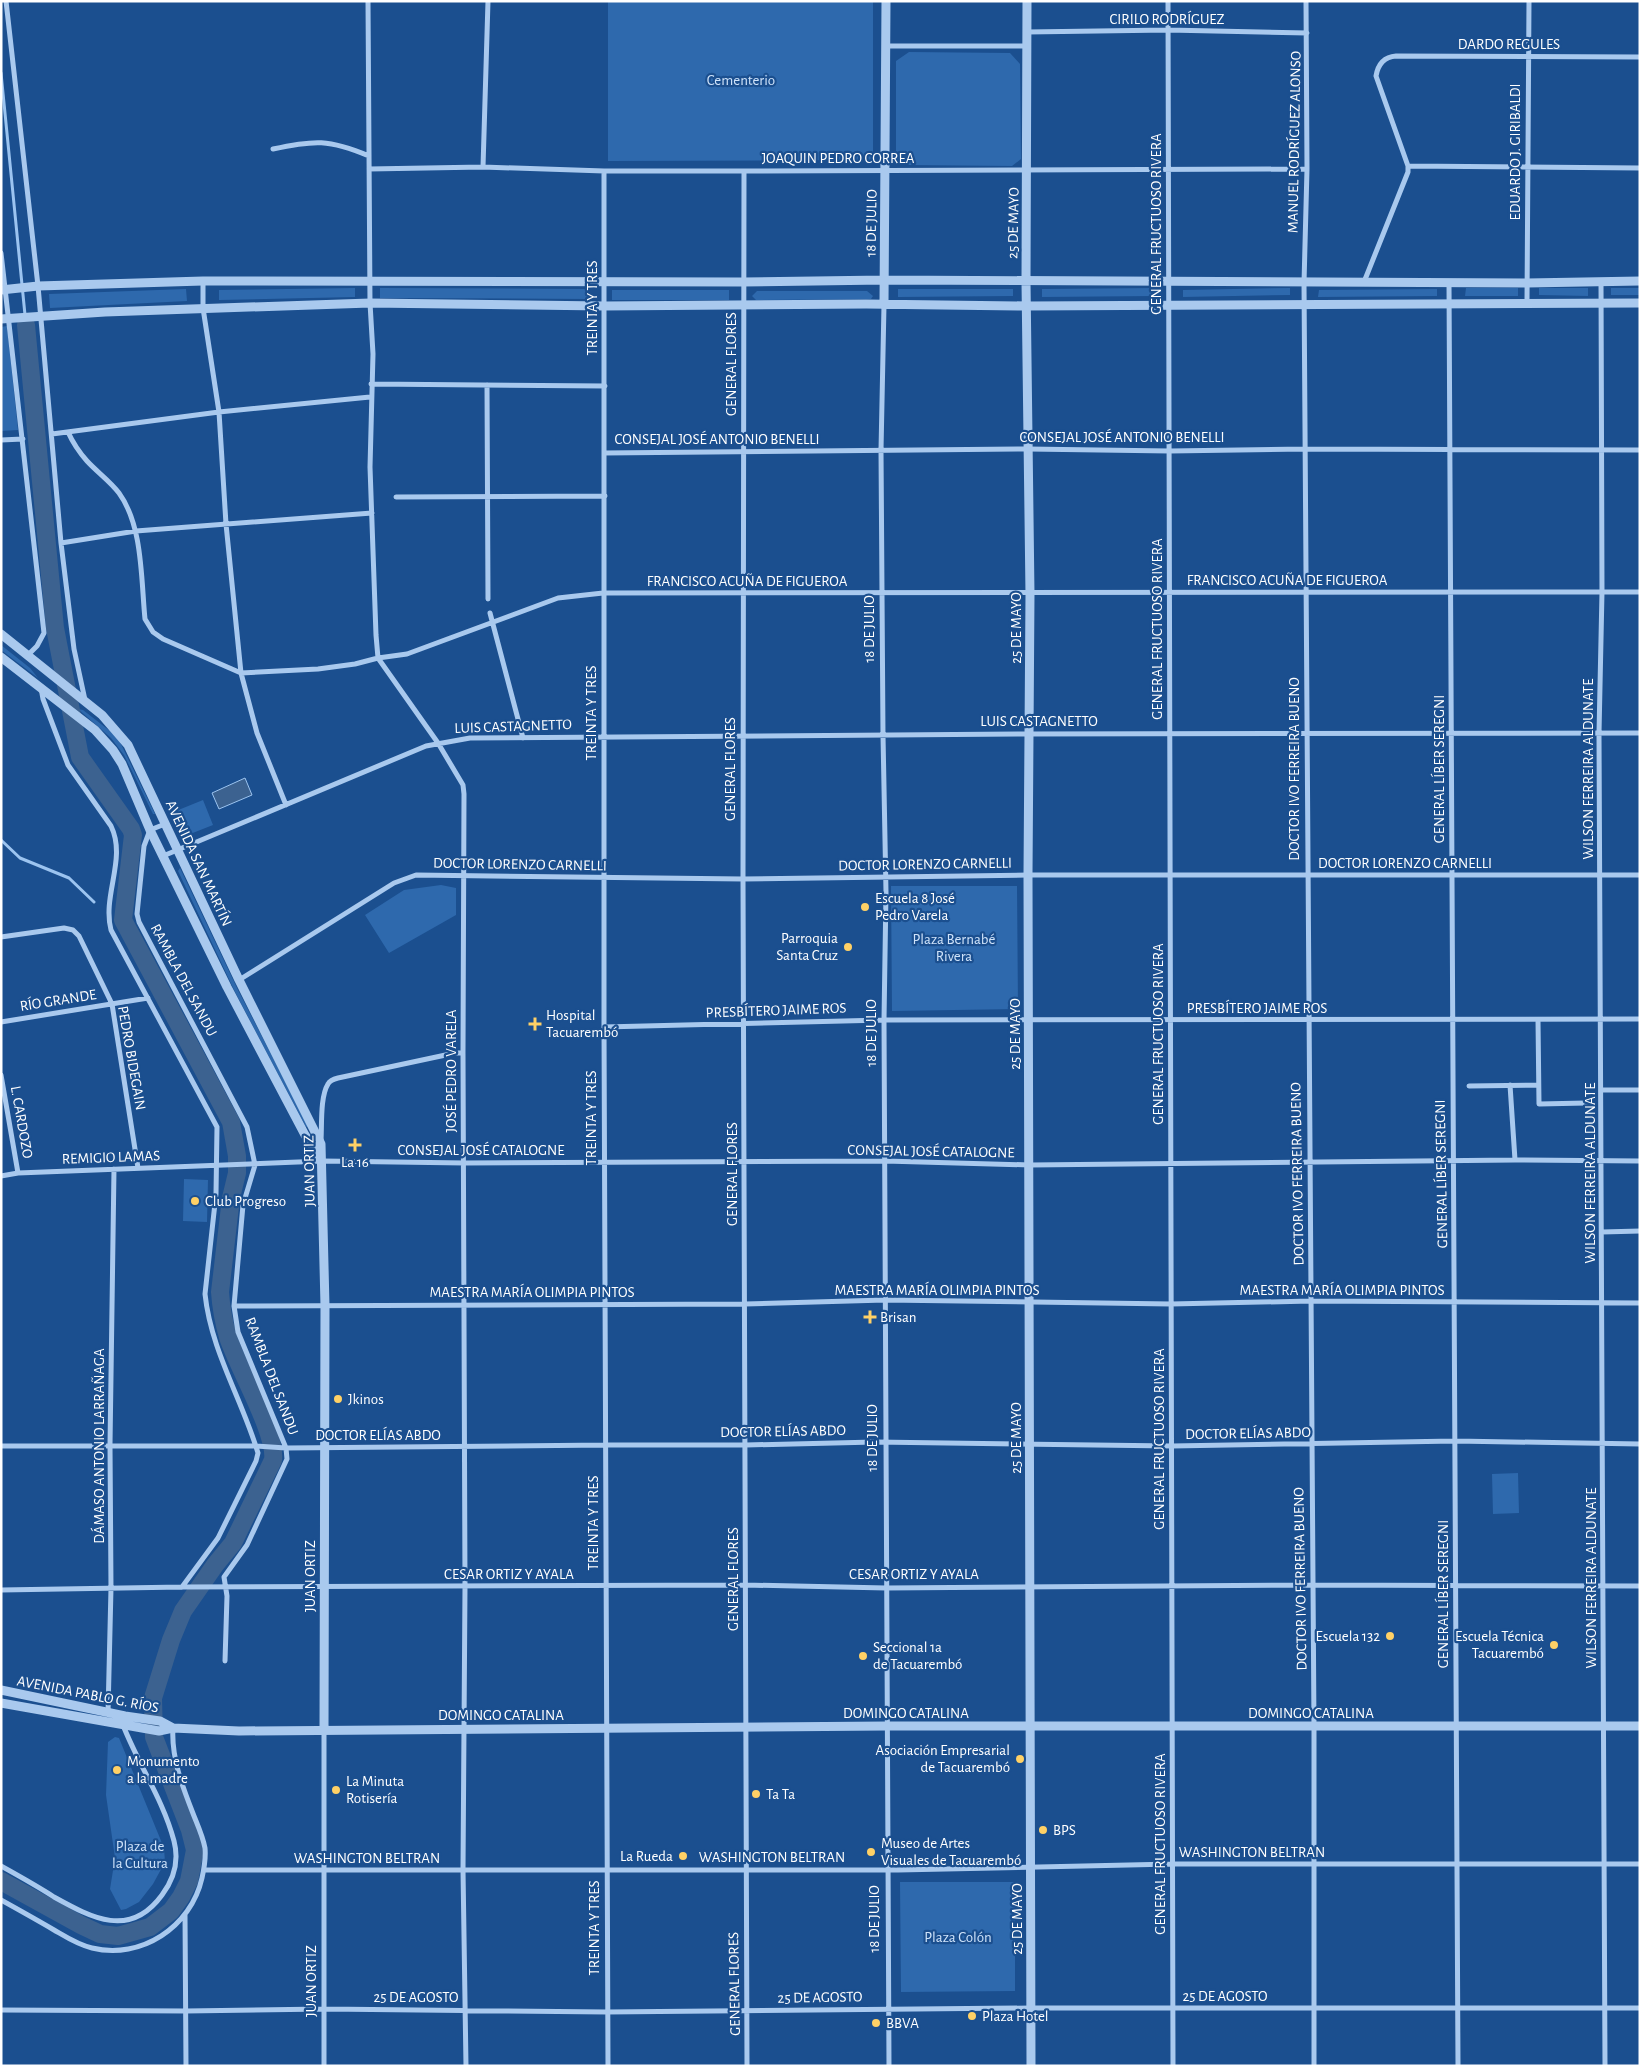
<svg xmlns="http://www.w3.org/2000/svg" width="1641" height="2067" font-family="'Alegreya Sans',sans-serif">
  <rect width="100%" height="100%" fill="#1b4f8f"/>
  <path fill="#2e69ad" d="M608,1H873V160L608,161Z
    M909,52L1010,53L1020,64L1021,159L1012,166L906,165L896,158V61Z
    M355,288V297L219,300V290Z
    M380,288L589,289V299L380,298Z
    M1155,288V296L1042,297V289Z
    M1290,288V295L1183,297V290Z
    M1466,288H1518V296H1465Z
    M1539,288H1588V296L1539,295Z
    M1611,288H1640V295H1611Z
    M186,289L187,301L50,308L49,294Z
    M898,289H1013V296L898,297Z
    M1437,289V296L1318,297L1319,290Z
    M612,290H729V300H612Z
    M757,291H867L873,296L871,299L756,300L752,296Z
    M7,326L18,430L1,431V327Z
    M1,645L30,668L38,678L1,650Z
    M78,709L83,710L110,731L120,742L155,814H153L124,755L111,738Z
    M203,800L213,825L180,838L171,813Z
    M180,868L238,990L308,1126L306,1127L235,992L178,871Z
    M441,885L456,888V915L389,953L365,915L404,890Z
    M891,886H1017L1018,1009L892,1011Z
    M184,1179L208,1180L207,1222L183,1221Z
    M1518,1473L1519,1513L1493,1514L1492,1474Z
    M115,1737L119,1738L164,1848L165,1862L153,1884L139,1902L126,1909L121,1910L110,1889L115,1858L106,1795L108,1742Z
    M900,1882H1015V1991L901,1992Z"/>
  <path fill="#3c6290" stroke="#9cc4f0" d="M245,778L252,795L219,809L212,793Z"/>
  <g fill="none" stroke-linecap="round" stroke-linejoin="round">
    <path stroke="#9cc4f0" stroke-width="3" d="M1,73L26,325
      M1,840L20,858L69,878L94,902"/>
    <path stroke="#3c6290" stroke-width="18" d="M1,1881L81,1925L100,1934L118,1936L150,1927L171,1911L181,1897L189,1881L195,1850L190,1830L154,1737L153,1698L171,1640L183,1611L215,1565L233,1543L273,1460C277,1434 237,1366 228,1337C224,1323 221,1307 220,1292L231,1198L237,1173V1156L231,1122L123,920L133,835L131,829L80,757L55,628L26,325"/>
    <path stroke="#a9c9ee" stroke-width="5" d="M6,1L38,286L61,543L74,649L85,700
      M368,1L370,303L373,354L370,467L376,635L378,658L438,743L463,785L464,794L463,1053L465,1587L463,1870L466,2066
      M1168,1L1173,2066
      M1306,1L1307,169L1304,283L1314,1726V2066
      M1027,32L1168,30L1307,33
      M887,46H1027
      M273,149C314,140 329,139 369,156
      M1408,166L1640,168
      M483,167L488,1
      M369,169L483,167L604,171H744L1307,169
      M604,171V1027L608,2066
      M744,171L743,879L747,2066
      M1,253L44,633L37,646L28,655
      M203,281V308L219,412L226,524L241,673L257,733L286,805
      M1601,281L1602,592L1599,733L1605,2066
      M1364,282L1408,172V166L1376,76C1378,64 1384,57 1396,56L1640,57
      M1449,283L1458,2066
      M1527,302L1529,1
      M884,305L881,450L883,735L886,892L884,1020L889,2066
      M371,384L605,386
      M487,385L488,599
      M68,432C73,443 79,452 87,461C97,472 110,481 119,493C143,526 141,580 145,619L153,632L163,639L241,673L318,669L355,664L378,658L407,654L558,598L603,593L1640,592
      M52,434L219,412L370,397
      M1,440L23,439
      M604,453L1028,449L1170,451L1305,449L1640,450
      M396,497L605,496
      M61,543L136,531L372,513
      M490,613L523,738
      M41,688L43,699L68,765L111,826C127,859 102,895 111,930L217,1127L216,1194L205,1294C211,1351 242,1399 258,1453L256,1461L218,1538L182,1587
      M165,824L150,830L144,846L137,914L139,922L247,1127L255,1165L243,1205L234,1306L238,1332L286,1448L287,1459L247,1545L224,1577L227,1596L225,1661
      M163,856L426,746L470,738L1029,734L1640,733
      M1,937L64,928L73,930L79,936L112,1004L138,1168
      M239,980L394,883L416,875L743,879L1028,875H1640
      M1538,1020L1539,1104L1586,1103
      M1,1022L148,998
      M604,1027L884,1020L1640,1019
      M1,1075L18,1173
      M1510,1085L1515,1160
      M1469,1086L1538,1085
      M1602,1090H1640
      M321,1140C322,1125 320,1097 328,1084C330,1080 334,1079 338,1078L455,1053H463
      M1,1176L18,1173L323,1161L465,1163L885,1161L1030,1165L1515,1160L1640,1161
      M1602,1232L1640,1231
      M234,1306L745,1304L885,1300L1171,1304L1311,1301L1640,1303
      M1,1446H256L286,1448L606,1445H746L875,1442L1172,1446L1455,1441L1640,1444
      M1,1590L182,1587L746,1585L886,1588L1312,1585L1640,1586
      M108,1713L111,1588L110,1445L114,1169
      M324,1730V2066
      M1,1866C19,1876 37,1886 54,1897C92,1918 130,1939 162,1895C174,1879 179,1860 174,1841C163,1799 138,1764 123,1725
      M204,1870H898L1173,1864H1640
      M1,1900C19,1910 37,1920 54,1930C66,1937 78,1945 92,1948C141,1960 191,1927 202,1878C204,1869 206,1858 205,1848C203,1837 198,1826 194,1816C183,1788 171,1758 173,1728
      M185,1915L186,2066
      M1,2010L186,2011L325,2009L607,2012L1031,2008H1640"/>
    <path stroke="#a9c9ee" stroke-width="9" d="M1027,1L1026,282L1030,594L1028,875L1031,2066
      M1,290L38,286L203,281L743,282L884,280L1527,283L1640,281
      M884,305L886,1
      M1,319L105,312L370,303L604,306L866,304L1026,306L1640,303
      M1,634L102,715L128,745L239,980L321,1144L325,1306L324,1730
      M1,657L95,730L113,750L122,764L150,830L227,987L305,1135L321,1159
      M1,1690L125,1716L160,1721L173,1728
      M1,1703L159,1731L173,1728L239,1731L887,1726H1640"/>
  </g>
  <g fill="#ffd166" stroke="#1b4f8f" stroke-width="2">
    <circle cx="865" cy="907" r="5"/>
    <circle cx="848" cy="947" r="5"/>
    <path d="M532.5 1016.5h5v5h5v5h-5v5h-5v-5h-5v-5h5z"/>
    <path d="M352.5 1137.5h5v5h5v5h-5v5h-5v-5h-5v-5h5z"/>
    <circle cx="195" cy="1201" r="5"/>
    <path d="M867.5 1309.5h5v5h5v5h-5v5h-5v-5h-5v-5h5z"/>
    <circle cx="338" cy="1399" r="5"/>
    <circle cx="1390" cy="1636" r="5"/>
    <circle cx="1554" cy="1645" r="5"/>
    <circle cx="863" cy="1656" r="5"/>
    <circle cx="1020" cy="1759" r="5"/>
    <circle cx="117" cy="1770" r="5"/>
    <circle cx="336" cy="1790" r="5"/>
    <circle cx="756" cy="1794" r="5"/>
    <circle cx="1043" cy="1830" r="5"/>
    <circle cx="871" cy="1852" r="5"/>
    <circle cx="683" cy="1856" r="5"/>
    <circle cx="972" cy="2016" r="5"/>
    <circle cx="876" cy="2023" r="5"/>
  </g>
  <g text-anchor="middle" stroke-width="4.5" stroke-linejoin="round" paint-order="stroke">
    <g font-size="15" fill="#fff" stroke="#1b4f8f">
      <text x="1167" y="24">CIRILO RODRÍGUEZ</text>
      <text x="1509" y="49">DARDO REGULES</text>
      <text transform="translate(1294 142) rotate(-89)" y="5">MANUEL RODRÍGUEZ ALONSO</text>
      <text transform="translate(1515 152) rotate(-90)" y="5">EDUARDO J. GIRIBALDI</text>
      <text x="838" y="163">JOAQUIN PEDRO CORREA</text>
      <text transform="translate(871 223) rotate(-89)" y="5">18 DE JULIO</text>
      <text transform="translate(1013 223) rotate(-89)" y="5">25 DE MAYO</text>
      <text transform="translate(1156 224) rotate(-90)" y="5">GENERAL FRUCTUOSO RIVERA</text>
      <text transform="translate(592 308) rotate(-90)" y="5">TREINTA Y TRES</text>
      <text transform="translate(731 364) rotate(-90)" y="5">GENERAL FLORES</text>
      <text x="1122" y="442">CONSEJAL JOSÉ ANTONIO BENELLI</text>
      <text x="717" y="444">CONSEJAL JOSÉ ANTONIO BENELLI</text>
      <text x="1287" y="585">FRANCISCO ACUÑA DE FIGUEROA</text>
      <text x="747" y="586">FRANCISCO ACUÑA DE FIGUEROA</text>
      <text transform="translate(1016 628) rotate(-90)" y="5">25 DE MAYO</text>
      <text transform="translate(869 629) rotate(-90)" y="5">18 DE JULIO</text>
      <text transform="translate(1157 629) rotate(-90)" y="5">GENERAL FRUCTUOSO RIVERA</text>
      <text transform="translate(591 713) rotate(-90)" y="5">TREINTA Y TRES</text>
      <text x="1039" y="726">LUIS CASTAGNETTO</text>
      <text transform="translate(513 726) rotate(-2)" y="5">LUIS CASTAGNETTO</text>
      <text transform="translate(730 769) rotate(-90)" y="5">GENERAL FLORES</text>
      <text transform="translate(1294 769) rotate(-90)" y="5">DOCTOR IVO FERREIRA BUENO</text>
      <text transform="translate(1439 769) rotate(-90)" y="5">GENERAL LÍBER SEREGNI</text>
      <text transform="translate(1588 769) rotate(-90)" y="5">WILSON FERREIRA ALDUNATE</text>
      <text transform="translate(199 863) rotate(65)" y="5">AVENIDA SAN MARTÍN</text>
      <text x="1405" y="868">DOCTOR LORENZO CARNELLI</text>
      <text transform="translate(520 864) rotate(1)" y="5">DOCTOR LORENZO CARNELLI</text>
      <text transform="translate(925 864) rotate(-1)" y="5">DOCTOR LORENZO CARNELLI</text>
      <text transform="translate(184 980) rotate(62)" y="5">RAMBLA DEL SANDU</text>
      <text transform="translate(58 1000) rotate(-9)" y="5">RÍO GRANDE</text>
      <text x="1257" y="1013">PRESBÍTERO JAIME ROS</text>
      <text transform="translate(776 1010) rotate(-2)" y="5">PRESBÍTERO JAIME ROS</text>
      <text transform="translate(871 1033) rotate(-90)" y="5">18 DE JULIO</text>
      <text transform="translate(1015 1034) rotate(-90)" y="5">25 DE MAYO</text>
      <text transform="translate(1158 1034) rotate(-90)" y="5">GENERAL FRUCTUOSO RIVERA</text>
      <text transform="translate(132 1058) rotate(80)" y="5">PEDRO BIDEGAIN</text>
      <text transform="translate(451 1071) rotate(-90)" y="5">JOSÉ PEDRO VARELA</text>
      <text transform="translate(591 1118) rotate(-90)" y="5">TREINTA Y TRES</text>
      <text transform="translate(22 1122) rotate(80)" y="5">L. CARDOZO</text>
      <text x="481" y="1155">CONSEJAL JOSÉ CATALOGNE</text>
      <text transform="translate(931 1151) rotate(1)" y="5">CONSEJAL JOSÉ CATALOGNE</text>
      <text transform="translate(111 1157) rotate(-2)" y="5">REMIGIO LAMAS</text>
      <text transform="translate(309 1171) rotate(-91)" y="5">JUAN ORTIZ</text>
      <text transform="translate(1590 1173) rotate(-90)" y="5">WILSON FERREIRA ALDUNATE</text>
      <text transform="translate(732 1174) rotate(-90)" y="5">GENERAL FLORES</text>
      <text transform="translate(1297 1174) rotate(-91)" y="5">DOCTOR IVO FERREIRA BUENO</text>
      <text transform="translate(1441 1174) rotate(-91)" y="5">GENERAL LÍBER SEREGNI</text>
      <text x="937" y="1295">MAESTRA MARÍA OLIMPIA PINTOS</text>
      <text x="1342" y="1295">MAESTRA MARÍA OLIMPIA PINTOS</text>
      <text x="532" y="1297">MAESTRA MARÍA OLIMPIA PINTOS</text>
      <text transform="translate(272 1376) rotate(69)" y="5">RAMBLA DEL SANDU</text>
      <text transform="translate(783 1431) rotate(-1)" y="5">DOCTOR ELÍAS ABDO</text>
      <text transform="translate(1248 1433) rotate(-1)" y="5">DOCTOR ELÍAS ABDO</text>
      <text x="378" y="1440">DOCTOR ELÍAS ABDO</text>
      <text transform="translate(872 1438) rotate(-90)" y="5">18 DE JULIO</text>
      <text transform="translate(1016 1438) rotate(-90)" y="5">25 DE MAYO</text>
      <text transform="translate(1159 1439) rotate(-90)" y="5">GENERAL FRUCTUOSO RIVERA</text>
      <text transform="translate(99 1446) rotate(-90)" y="5">DÁMASO ANTONIO LARRAÑAGA</text>
      <text transform="translate(593 1523) rotate(-90)" y="5">TREINTA Y TRES</text>
      <text x="509" y="1579">CESAR ORTIZ Y AYALA</text>
      <text x="914" y="1579">CESAR ORTIZ Y AYALA</text>
      <text transform="translate(310 1576) rotate(-90)" y="5">JUAN ORTIZ</text>
      <text transform="translate(1591 1578) rotate(-90)" y="5">WILSON FERREIRA ALDUNATE</text>
      <text transform="translate(733 1579) rotate(-90)" y="5">GENERAL FLORES</text>
      <text transform="translate(1300 1579) rotate(-91)" y="5">DOCTOR IVO FERREIRA BUENO</text>
      <text transform="translate(1443 1594) rotate(-90)" y="5">GENERAL LÍBER SEREGNI</text>
      <text transform="translate(88 1694) rotate(11)" y="5">AVENIDA PABLO G. RÍOS</text>
      <text x="906" y="1718">DOMINGO CATALINA</text>
      <text x="1311" y="1718">DOMINGO CATALINA</text>
      <text x="501" y="1720">DOMINGO CATALINA</text>
      <text transform="translate(1160 1844) rotate(-90)" y="5">GENERAL FRUCTUOSO RIVERA</text>
      <text x="1252" y="1857">WASHINGTON BELTRAN</text>
      <text x="772" y="1862">WASHINGTON BELTRAN</text>
      <text x="367" y="1863">WASHINGTON BELTRAN</text>
      <text transform="translate(874 1919) rotate(-90)" y="5">18 DE JULIO</text>
      <text transform="translate(1017 1919) rotate(-90)" y="5">25 DE MAYO</text>
      <text transform="translate(594 1928) rotate(-90)" y="5">TREINTA Y TRES</text>
      <text transform="translate(311 1981) rotate(-90)" y="5">JUAN ORTIZ</text>
      <text transform="translate(734 1984) rotate(-91)" y="5">GENERAL FLORES</text>
      <text x="1225" y="2001">25 DE AGOSTO</text>
      <text x="416" y="2002">25 DE AGOSTO</text>
      <text transform="translate(820 1997) rotate(-1)" y="5">25 DE AGOSTO</text>
    </g>
    <g font-size="15" fill="#cfe3fa" stroke="#1b4f8f">
      <text x="741" y="85">Cementerio</text>
      <text x="954" y="944">Plaza Bernabé<tspan x="954" dy="17">Rivera</tspan></text>
      <text x="140" y="1851">Plaza de<tspan x="140" dy="17">la Cultura</tspan></text>
      <text x="958" y="1942">Plaza Colón</text>
    </g>
    <g font-size="15" fill="#fff" stroke="#1b4f8f" text-anchor="start">
      <text x="875" y="903">Escuela 8 José<tspan x="875" dy="17">Pedro Varela</tspan></text>
      <text x="838" y="943" text-anchor="end">Parroquia<tspan x="838" dy="17">Santa Cruz</tspan></text>
      <text x="546" y="1020">Hospital<tspan x="546" dy="17">Tacuarembó</tspan></text>
      <text x="355" y="1167" text-anchor="middle">La 16</text>
      <text x="205" y="1206">Club Progreso</text>
      <text x="880" y="1322">Brisan</text>
      <text x="348" y="1404">Jkinos</text>
      <text x="1380" y="1641" text-anchor="end">Escuela 132</text>
      <text x="1544" y="1641" text-anchor="end">Escuela Técnica<tspan x="1544" dy="17">Tacuarembó</tspan></text>
      <text x="873" y="1652">Seccional 1a<tspan x="873" dy="17">de Tacuarembó</tspan></text>
      <text x="1010" y="1755" text-anchor="end">Asociación Empresarial<tspan x="1010" dy="17">de Tacuarembó</tspan></text>
      <text x="127" y="1766">Monumento<tspan x="127" dy="17">a la madre</tspan></text>
      <text x="346" y="1786">La Minuta<tspan x="346" dy="17">Rotisería</tspan></text>
      <text x="766" y="1799">Ta Ta</text>
      <text x="1053" y="1835">BPS</text>
      <text x="881" y="1848">Museo de Artes<tspan x="881" dy="17">Visuales de Tacuarembó</tspan></text>
      <text x="673" y="1861" text-anchor="end">La Rueda</text>
      <text x="982" y="2021">Plaza Hotel</text>
      <text x="886" y="2028">BBVA</text>
    </g>
  </g>
  <rect width="1641" height="2067" fill="none" stroke="#ffffff" stroke-width="5"/>
</svg>
